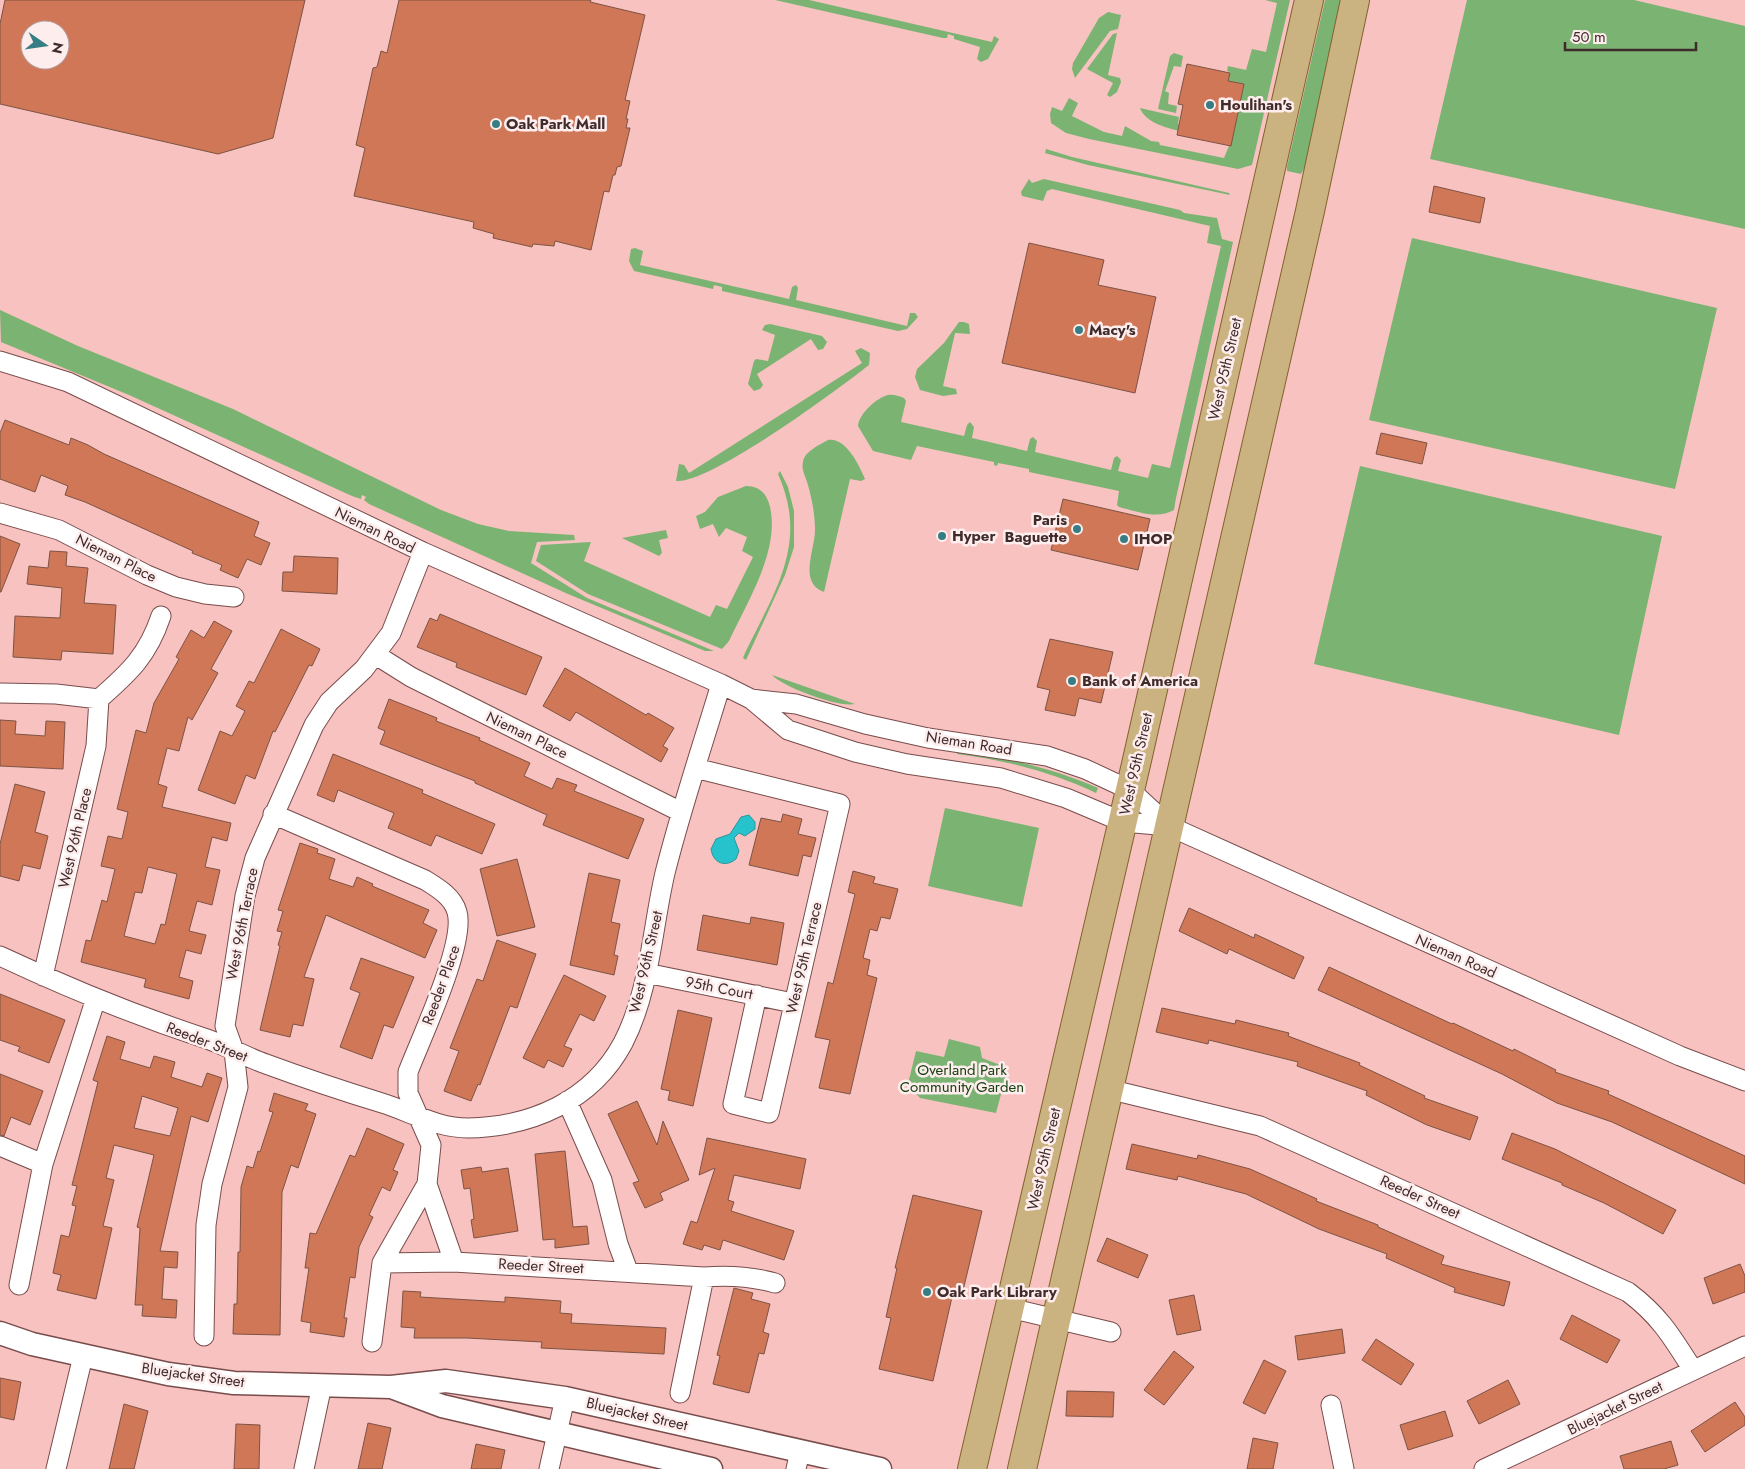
<svg xmlns="http://www.w3.org/2000/svg" width="1745" height="1469" font-family="Jost,sans-serif">
  <rect width="100%" height="100%" fill="#f7c2c0"/>
  <path fill="#7bb372" d="M775,0H809L992,42L994,36L999,39L988,59L981,62L977,59L980,47L954,39V36L948,34L947,38H943Z
    M1265,0H1290L1252,165L1238,169L1089,139L1066,133L1051,123L1050,114L1052,107L1062,111L1069,98L1078,103L1072,116L1104,132L1122,136L1125,126L1151,141L1159,142L1160,145L1224,158L1233,136L1244,84L1228,81L1230,72L1227,71L1228,66L1246,70L1252,49L1266,52L1277,3Z
    M1325,0H1345L1309,159L1301,174L1287,171V167Z
    M1467,0H1634L1745,26V229L1430,159Z
    M1108,12L1121,15L1118,29L1110,31L1075,78L1072,69L1073,63L1099,18Z
    M1117,33L1108,75L1120,78L1121,82L1117,92L1110,97L1107,95L1113,83L1087,69L1113,34Z
    M1174,53L1183,56L1181,67L1174,66L1165,91L1169,93L1168,104L1177,106L1176,113L1158,109L1170,56Z
    M1140,108L1179,117L1178,124L1181,125L1180,131C1166,128 1145,122 1140,108Z
    M1046,149L1072,157L1229,193L1230,195L1088,165L1045,153Z
    M1029,179L1032,183L1044,179L1180,210L1184,213L1217,218L1222,239L1233,242L1176,498L1174,510C1157,520 1136,511 1119,507L1117,505L1119,491L1029,472V469L998,463L997,466L994,465V462L917,446L911,460L873,451L858,426C859,414 876,398 888,395C893,394 899,396 904,398L906,401L901,422L964,436L967,425L970,422L974,427L972,438L1027,451L1030,439L1033,437L1037,441L1035,452L1111,470L1114,458L1117,456L1121,460L1118,471L1148,478L1152,464L1170,468L1221,246L1207,243L1210,226L1052,189L1047,191L1043,201L1022,196L1021,192Z
    M1412,238L1717,308L1675,489L1369,420Z
    M635,248L643,251L640,265L789,299L792,287L796,285L798,288L796,300L907,326L910,313H915L918,317L907,329L898,331L722,291V287L714,285L713,289L634,271L629,261L631,249Z
    M0,310L78,346L233,409L441,510L478,524L509,531L574,535L575,540L537,542L531,563L587,598L714,651H705L568,594L369,504L364,500L366,497L362,495L361,499L352,496L129,395L1,342Z
    M959,322H964L969,324L970,334L955,333L943,386L956,389L957,394L943,396L920,390L915,377L917,369L944,343Z
    M770,324L822,336L827,342L823,349L818,350L811,339L757,374L763,385L760,389L754,391L748,384L754,361L756,359L768,361L775,335L762,330L765,325Z
    M861,348L870,353L869,365C840,388 709,485 676,481L679,464L684,465L689,473L862,363L855,351Z
    M828,440C846,437 859,465 865,479L861,481L850,479L824,592C798,583 815,550 815,530C815,515 812,499 808,485C806,477 801,470 803,462C804,452 819,445 828,440Z
    M1360,466L1662,536L1619,735L1314,664Z
    M780,471L788,487L794,511V547L785,575L746,660L743,658L745,653C775,591 809,543 778,474Z
    M746,486C760,486 767,494 770,507C780,551 747,602 729,641L722,649L588,594L536,561L541,545L591,542L584,561L710,617L716,605L727,609L753,557L742,551L747,537L726,528L719,537L713,524L700,529L696,516L705,512L718,497Z
    M666,530L668,538L659,540L662,553L659,556L622,538Z
    M772,675L855,704C839,708 783,687 772,675Z
    M958,750C1007,758 1052,768 1098,788L1096,793C1052,772 1005,760 957,754Z
    M945,808L1039,828L1022,907L928,886Z
    M949,1039L980,1047L982,1058L1008,1068L996,1113L920,1098L908,1084L916,1051L944,1057Z"/>
  <path fill="#26c3cc" stroke="#2e959c" d="M749,815L755,822V829L745,836L739,833L734,838L739,851L736,859C725,868 713,863 711,849L716,839L730,834L741,817Z"/>
  <path fill="#d07757" stroke="#7d5344" fill-rule="evenodd" d="M5,0H305L273,138L218,154L0,104V24ZM30,30H60V60H30Z
    M399,0H591L590,2L645,15L625,100L630,101L626,119H628L626,128H630L621,166L617,167L615,175H613L609,192L604,191L591,250L555,241L554,246L533,244L532,247L493,238L494,234L473,228L474,222L354,196L365,148L356,145L373,68L377,67L381,51L387,53Z
    M1187,64L1230,73L1228,81L1244,84L1231,146L1177,135L1183,105L1178,104Z
    M1434,186L1485,198L1480,223L1429,212Z
    M1029,243L1104,260L1098,285L1156,297L1135,393L1002,363Z
    M5,420L69,445L71,438L88,445L104,454L259,522L254,536L270,543L261,565L247,559L238,578L220,570L222,565L192,553L193,551L85,502L65,495L68,486L41,475L35,492L0,479V433Z
    M1381,433L1427,443L1422,464L1376,454Z
    M1063,499L1150,519L1138,570L1051,550Z
    M0,536L20,544L1,592H0Z
    M50,551L67,552L66,566L88,568L84,603L116,605L113,654L62,651L61,660L13,657L15,616L60,618L62,588L27,584L29,566L48,568Z
    M294,556L338,558L337,594L282,591L283,572H293Z
    M440,614L542,657L526,695L456,667L457,663L417,647L430,618L437,621Z
    M214,621L232,631L211,669L218,673L192,720L188,717L179,751L167,748L158,784L167,787L162,807L231,823L227,841L212,837L205,867L220,870L212,905L197,901L189,931L206,935L201,954L186,950L179,977L193,981L189,999L144,987L146,979L81,962L86,940L91,941L102,900L107,902L115,869L101,866L108,836L122,839L128,812L117,809L136,730L146,733L154,703L179,659L176,657L191,630L204,638ZM148,867L177,874L165,925L161,924L155,944L124,936L135,892L142,893Z
    M281,629L320,649L312,666L309,665L275,732L273,731L255,779L246,775L235,804L198,790L220,731L232,736L245,711L236,706L249,681L254,683Z
    M1050,639L1113,652L1101,703L1079,698L1075,716L1045,710L1050,690L1037,687Z
    M565,668L646,715L648,713L674,728L663,746L668,749L661,762L576,712L570,721L543,706Z
    M389,699L437,718L436,721L480,738L479,740L530,763L524,776L552,789L557,778L577,785L574,791L644,819L628,859L543,825L547,815L475,783V781L380,744L385,731L378,728Z
    M0,720L16,721L15,734L45,736L46,721L65,722L63,769L0,766Z
    M333,754L423,790L422,793L495,824L482,854L436,835L431,846L388,828L394,813L338,790L334,802L317,795Z
    M15,784L45,792L35,832L48,836L40,869L23,865L19,881L0,876V844Z
    M783,814L802,819L798,834L816,838L811,857L803,855L798,876L749,865L761,818L781,822Z
    M300,843L318,849L317,853L335,859L329,879L353,887L357,877L373,884L372,886L429,910L423,923L437,930L425,958L326,915L304,977L314,979L303,1026L293,1024L290,1037L260,1030L280,946L278,945L282,932L277,931L283,911L278,910Z
    M517,859L535,927L497,936L480,869Z
    M853,871L875,877L873,883L898,889L890,919L881,917L877,931L870,929L863,958L870,960L867,975L877,978L850,1094L819,1088L830,1040L815,1037L828,982L833,984L855,894L848,892Z
    M589,873L620,880L611,922L620,924L614,955L618,956L614,975L570,965Z
    M1189,908L1254,938L1255,934L1304,957L1294,979L1229,949L1227,954L1179,931Z
    M703,915L750,924L751,917L784,923L777,965L697,950Z
    M497,940L536,954L517,1008L510,1006L480,1085L478,1084L471,1101L444,1091L459,1051L450,1048L477,979L483,981Z
    M361,958L414,977L393,1028L384,1025L372,1059L340,1047L360,993L350,989Z
    M1329,967L1452,1024L1453,1023L1513,1051L1514,1049L1556,1070L1555,1072L1609,1091L1608,1094L1745,1156V1184L1612,1122L1557,1103L1502,1074L1318,990Z
    M564,975L606,996L594,1021L580,1014L564,1046L572,1049L563,1067L548,1060L544,1068L523,1058Z
    M0,994L65,1020L49,1063L18,1051L20,1047L0,1040Z
    M1162,1008L1235,1024L1236,1020L1289,1033L1288,1036L1360,1063L1359,1065L1425,1096L1424,1098L1478,1117L1470,1140L1427,1125L1366,1095L1367,1091L1297,1066L1298,1062L1209,1040L1208,1044L1156,1032Z
    M678,1010L712,1018L693,1106L668,1100L670,1091L661,1089Z
    M107,1036L125,1042L120,1059L150,1068L154,1056L175,1062L171,1077L202,1087L207,1073L222,1078L208,1122L191,1116L160,1251L178,1252L177,1268L164,1267L162,1299L177,1300L176,1318L142,1316L143,1305H135L140,1228L137,1227L154,1155L114,1145L106,1178L114,1180L103,1226L112,1228L96,1299L57,1290L61,1275L53,1273L61,1235L69,1237L76,1206L72,1205L77,1186L72,1185L98,1082L93,1080ZM142,1096L178,1108L170,1136L134,1128Z
    M0,1074L43,1091L30,1125L11,1117L4,1136L0,1135Z
    M274,1093L308,1104L305,1110L316,1114L298,1168L291,1165L282,1192L280,1335L233,1334L234,1304H237L238,1252H240L241,1187L247,1166L253,1168L258,1151L260,1152L273,1112L269,1111Z
    M637,1101L657,1145L663,1121L689,1180L660,1193L663,1200L645,1208L633,1183L639,1181L608,1114Z
    M367,1128L404,1144L393,1170L398,1172L390,1191L382,1187L369,1215L373,1217L359,1247L355,1278L350,1277L344,1318H347L344,1337L310,1332L311,1323L301,1321L309,1268H305L310,1233L316,1234L350,1155L355,1157Z
    M1512,1133L1555,1149L1676,1210L1663,1234L1604,1203L1562,1185V1183L1502,1159Z
    M707,1138L806,1159L800,1189L734,1175L728,1200L734,1202L731,1211L794,1231L784,1260L723,1240L720,1250L704,1245L702,1250L683,1244L691,1221L697,1223L715,1168L699,1175Z
    M1132,1144L1197,1159L1198,1155L1250,1169L1317,1199L1316,1201L1378,1225V1227L1444,1256L1441,1264L1510,1282L1504,1306L1454,1292L1455,1288L1386,1258L1387,1254L1319,1229L1246,1194L1178,1176L1177,1180L1126,1169Z
    M565,1151L573,1227L587,1226L589,1244L555,1248V1239L543,1240L535,1154Z
    M481,1167L482,1172L508,1168L518,1231L474,1238L471,1220L474,1219L470,1188L464,1189L461,1170Z
    M913,1195L982,1211L961,1299L952,1297L933,1381L879,1369L891,1318L886,1317L897,1268H895Z
    M1107,1238L1148,1255L1138,1278L1097,1261Z
    M1740,1264L1745,1276V1292L1713,1304L1704,1278Z
    M734,1288L753,1293L751,1299L770,1304L763,1332L769,1334L764,1354L759,1353L749,1393L713,1384L720,1356L717,1355Z
    M403,1291L421,1292L420,1297L505,1302V1297L561,1301L560,1313L572,1314L571,1323L666,1328L664,1354L541,1348L542,1342L467,1338H414L415,1328L401,1327Z
    M1194,1295L1201,1330L1177,1335L1169,1300Z
    M1572,1315L1620,1340L1607,1363L1560,1339Z
    M1342,1329L1345,1353L1298,1360L1295,1336Z
    M1376,1339L1414,1364L1401,1385L1362,1360Z
    M1174,1351L1194,1367L1164,1405L1144,1390Z
    M1264,1360L1286,1371L1265,1414L1243,1403Z
    M0,1378L21,1382L14,1420L0,1417Z
    M1508,1380L1520,1404L1479,1424L1467,1401Z
    M1067,1391L1114,1392L1113,1417L1066,1416Z
    M1735,1402L1745,1417V1425L1705,1452L1691,1431Z
    M124,1404L148,1411L134,1469H109Z
    M1445,1411L1453,1436L1408,1450L1400,1425Z
    M368,1423L391,1428L382,1469H358Z
    M236,1424L260,1425L259,1469H234Z
    M1253,1438L1278,1443L1273,1469H1247Z
    M1671,1441L1678,1465L1664,1469H1624L1620,1456Z
    M476,1444L505,1450L501,1469H471Z"/>
  <g fill="none" stroke-linecap="round" stroke-linejoin="round">
    <defs>
      <path id="minor" d="M0,361L68,382L423,552L721,684L751,699L788,730L855,752L907,764L1001,778L1066,798L1123,822L1169,826
        M0,513L59,530L147,575L176,587L205,594L234,597
        M376,655L411,677L681,812
        M0,693L56,694L99,699
        M99,699C130,672 148,655 161,616
        M751,699L796,704L865,724L928,738L1047,756L1085,769L1130,790L1169,826L1680,1056L1745,1081
        M695,768L840,804L769,1113L733,1104L757,995
        M273,814L425,880C438,888 453,897 457,912C466,943 421,1038 408,1072V1093L431,1145L427,1184L382,1263L454,1262L704,1277C729,1275 750,1276 775,1283
        M0,956C68,988 137,1016 207,1039C227,1046 246,1057 266,1064C304,1078 343,1091 382,1103C411,1112 437,1128 468,1128C531,1127 592,1101 623,1043C650,991 652,929 665,873C681,809 702,747 721,684
        M646,973L793,1003
        M43,976L96,746L99,699
        M1108,1089L1260,1126L1628,1292C1660,1316 1672,1337 1693,1370
        M567,1101L602,1180L618,1244L628,1271
        M0,1146L43,1164
        M427,1184L454,1262
        M19,1285L43,1164L96,998
        M1010,1308L1111,1332
        M204,1336L206,1225L212,1184L238,1087L234,1051L225,1026L245,896L255,858L314,725L329,702L364,669L391,633L423,552
        M372,1342L382,1263
        M680,1393L704,1277
        M1331,1405L1344,1469
        M56,1469L83,1356
        M304,1469L322,1385
        M549,1469L565,1398
        M796,1469L800,1451
        M1484,1469L1745,1346"/>
      <path id="tertiary" d="M0,1333L32,1344L168,1374L234,1383L391,1387L446,1381L565,1398L880,1469
        M394,1388L442,1406L711,1469"/>
      <path id="primary" d="M972,1469L1137,760L1309,0
        M1022,1469L1310,211L1355,0"/>
    </defs>
    <use href="#minor" stroke="#784c4b" stroke-width="21"/>
    <use href="#tertiary" stroke="#784c4b" stroke-width="25"/>
    <use href="#primary" stroke="#84622c" stroke-width="30"/>
    <use href="#minor" stroke="#fff" stroke-width="19"/>
    <use href="#tertiary" stroke="#fff" stroke-width="22"/>
    <use href="#primary" stroke="#cbb281" stroke-width="28"/>
  </g>
  <g fill="#367e83" stroke="#feeded" stroke-width="2">
    <circle cx="1210" cy="105" r="5"/>
    <circle cx="496" cy="124" r="5"/>
    <circle cx="1079" cy="330" r="5"/>
    <circle cx="1077" cy="529" r="5"/>
    <circle cx="942" cy="536" r="5"/>
    <circle cx="1124" cy="539" r="5"/>
    <circle cx="1072" cy="681" r="5"/>
    <circle cx="927" cy="1292" r="5"/>
  </g>
  <g text-anchor="middle" stroke-width="5" stroke-linejoin="round" paint-order="stroke">
    <g font-size="15" font-weight="bold" fill="#402b2b" stroke="#feeded" text-anchor="start">
      <text x="1220" y="110">Houlihan's</text>
      <text x="506" y="129">Oak Park Mall</text>
      <text x="1089" y="335">Macy's</text>
      <text x="1067" y="525" text-anchor="end">Paris<tspan x="1067" dy="17">Baguette</tspan></text>
      <text x="952" y="541">Hyper</text>
      <text x="1134" y="544">IHOP</text>
      <text x="1082" y="686">Bank of America</text>
      <text x="937" y="1297">Oak Park Library</text>
    </g>
    <g font-size="15" fill="#402b2b" stroke="#feeded">
      <text transform="translate(1225 369) rotate(-77)" y="5">West 95th Street</text>
      <text transform="translate(375 530) rotate(26)" y="5">Nieman Road</text>
      <text transform="translate(116 558) rotate(27)" y="5">Nieman Place</text>
      <text transform="translate(527 735) rotate(26)" y="5">Nieman Place</text>
      <text transform="translate(969 743) rotate(9)" y="5">Nieman Road</text>
      <text transform="translate(1136 764) rotate(-77)" y="5">West 95th Street</text>
      <text transform="translate(75 838) rotate(-77)" y="5">West 96th Place</text>
      <text transform="translate(242 924) rotate(-79)" y="5">West 96th Terrace</text>
      <text transform="translate(1456 956) rotate(24)" y="5">Nieman Road</text>
      <text transform="translate(804 958) rotate(-77)" y="5">West 95th Terrace</text>
      <text transform="translate(646 962) rotate(-77)" y="5">West 96th Street</text>
      <text transform="translate(441 985) rotate(-70)" y="5">Reeder Place</text>
      <text transform="translate(719 988) rotate(11)" y="5">95th Court</text>
      <text transform="translate(207 1042) rotate(21)" y="5">Reeder Street</text>
      <text transform="translate(1044 1159) rotate(-77)" y="5">West 95th Street</text>
      <text transform="translate(1420 1197) rotate(24)" y="5">Reeder Street</text>
      <text transform="translate(541 1266) rotate(3)" y="5">Reeder Street</text>
      <text transform="translate(193 1375) rotate(8)" y="5">Bluejacket Street</text>
      <text transform="translate(1615 1408) rotate(-26)" y="5">Bluejacket Street</text>
      <text transform="translate(637 1414) rotate(13)" y="5">Bluejacket Street</text>
    </g>
    <g font-size="15" fill="#174110" stroke="#feeded">
      <text x="962" y="1075">Overland Park<tspan x="962" dy="17">Community Garden</tspan></text>
    </g>
  </g>
  <g transform="translate(45 45) rotate(103)"><circle r="24" fill="#feeded" stroke="#b29f9f"/>
  <path d="M0-4L9 19L0 12L-9 19Z" fill="#367e83"/>
  <text y="-8" font-size="14" font-weight="bold" text-anchor="middle" fill="#402b2b">N</text>
  </g>
  <path d="M1565 42v8h131v-8" fill="none" stroke="#402b2b" stroke-width="2.5"/>
  <text x="1572" y="42" font-size="15" fill="#402b2b" stroke="#feeded" stroke-width="4" paint-order="stroke">50 m</text>
</svg>
